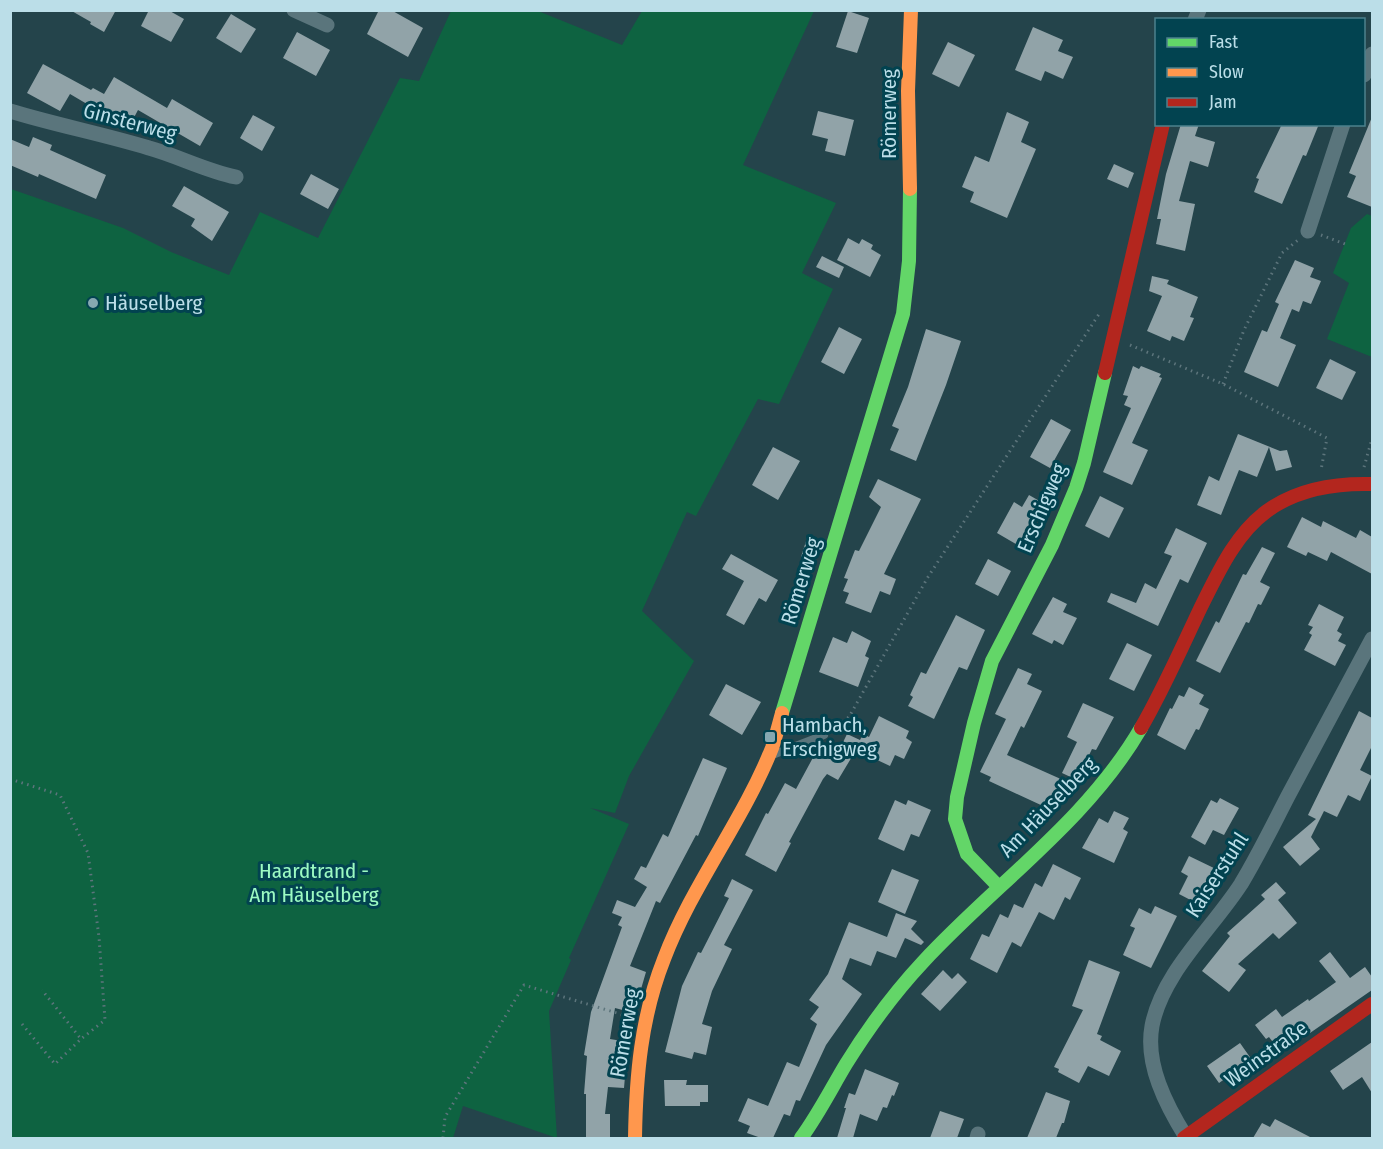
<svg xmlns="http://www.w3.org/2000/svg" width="1383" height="1149" font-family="'Fira Sans Condensed',sans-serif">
  <rect width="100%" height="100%" fill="#24444b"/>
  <path fill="#0e6341" d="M451,11H538L622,45L642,11H814L743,165L836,203L802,273L833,289L779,404L758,399L696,516L687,512L642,611L694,661L629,776L615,813L590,808L629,824L569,958L571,960L549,1011L557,1138L463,1106L453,1138H11V189L123,228L171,252L229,275L260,212L318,238L400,78L419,81Z
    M1367,214L1372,216V357L1327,339L1349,283L1333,273L1351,228Z"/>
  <path fill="#91a3a8" d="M70,10H116L104,32L90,24L91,22Z
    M149,10H168L184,19L171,42L141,26Z
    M379,10H391L423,28L408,57L367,34Z
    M848,11L869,18L857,53L836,47Z
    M231,14L256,29L241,53L216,38Z
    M1033,27L1063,40L1058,51L1073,57L1063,79L1045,71L1041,81L1015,70Z
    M297,32L330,50L316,76L283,58Z
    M948,42L975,55L959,87L932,74Z
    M43,64L91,90L93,88L104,94L114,77L167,108L172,99L213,123L200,146L138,110L130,125L111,114L109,117L70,94L60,111L27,93Z
    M818,111L854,120L845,156L825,151L828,139L812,135Z
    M1007,112L1029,122L1021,142L1036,149L1007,218L970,202L974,192L962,187L975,156L989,162Z
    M253,115L275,127L262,151L240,138Z
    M1372,117V207L1347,197L1356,176L1349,173Z
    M1181,124H1199L1195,136L1215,142L1208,167L1190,161L1179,201L1195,204L1185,251L1156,244L1161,219H1157L1166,174Z
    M1282,124H1319L1306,156L1303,155L1282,204L1254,192L1259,179L1256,178Z
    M33,137L52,145L50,150L106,175L96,199L39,174L38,177L10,165V139L29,147Z
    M1114,164L1134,173L1128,188L1107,179Z
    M311,174L339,189L328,209L300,194Z
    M184,186L229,212L212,241L191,226L195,219L172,206Z
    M848,238L859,244L862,239L873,245L871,249L881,255L870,277L837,260Z
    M822,256L844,267L839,278L816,267Z
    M1295,260L1314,268L1310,277L1321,281L1311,304L1303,301L1299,312L1292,309L1280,338L1296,345L1278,387L1244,372L1262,330L1267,332L1279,304L1275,302Z
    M1152,276L1169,280L1167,284L1198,297L1190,317L1194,318L1184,341L1172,336L1170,341L1147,331L1162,296L1149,291Z
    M839,327L862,339L844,374L821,362Z
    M926,329L961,341L946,385L916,461L890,450L899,429L892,426L908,387Z
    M1330,359L1356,372L1342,400L1316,388Z
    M1133,366L1139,369L1141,366L1161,374L1159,377L1162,378L1132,443L1148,450L1132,485L1103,472L1131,408L1124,405L1128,396L1123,395Z
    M1051,419L1071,430L1050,468L1030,457Z
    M1238,434L1280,451L1287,450L1292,467L1276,471L1269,447L1257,477L1239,470L1221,515L1197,505L1209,476L1219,481Z
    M773,447L800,461L778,500L752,485Z
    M878,479L921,499L884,574L896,579L890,595L880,591L871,613L845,603L849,593L843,591L848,579L844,578L855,550L859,551L881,507L869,497Z
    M1029,495L1043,503L1036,515L1039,516L1021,547L997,533L1014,502L1022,507Z
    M1100,496L1124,508L1109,538L1085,526Z
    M1302,517L1321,527L1323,521L1356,538L1360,530L1372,537V574L1331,552L1327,561L1308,552L1306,556L1287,547Z
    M1176,528L1207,543L1188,583L1180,579L1158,626L1107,602L1111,593L1136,603L1145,583L1156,589L1172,556L1164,553Z
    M807,538L820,543L815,561L801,557Z
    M1262,547L1275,553L1260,582L1270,587L1261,605L1258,604L1249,623L1246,622L1220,673L1196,661L1216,621L1219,623L1243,574L1246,575Z
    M731,554L778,580L766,602L759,598L744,625L726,615L744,581L722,569Z
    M988,559L1011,571L998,596L975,584Z
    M1053,597L1067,604L1063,612L1077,618L1063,645L1054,640L1052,644L1032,634Z
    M1319,604L1344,617L1337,631L1342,634L1338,641L1346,645L1335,666L1304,650L1312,635L1309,633L1313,627L1308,625Z
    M956,615L985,630L967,670L959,667L934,719L908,706L913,697L910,695L921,672L926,674Z
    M852,631L871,641L865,656L869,658L858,687L819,672L833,637L847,643Z
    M1127,643L1152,655L1134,691L1109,679Z
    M1018,668L1032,674L1027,684L1042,691L1024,728L1021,726L1007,755L1063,780L1051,806L1044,803L1043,806L989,781L991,777L980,772L1006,719L995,714Z
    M726,684L761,702L742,735L709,715Z
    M1189,687L1204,695L1199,704L1209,709L1199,730L1196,729L1185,750L1157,735L1170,708L1172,709L1179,695L1184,697Z
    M1083,703L1114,717L1096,750L1092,749L1077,780L1062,773L1077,742L1067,737Z
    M1359,711L1372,718V746L1360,770L1372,776L1360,801L1348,795L1337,817L1324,811L1311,837L1320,849L1300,866L1283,847L1316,819L1308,815Z
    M879,716L909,731L906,738L912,742L904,759L895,755L890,766L856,750L838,780L827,774L823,779L789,842L791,843L776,872L745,855L766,813L768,814L785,783L796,789L816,752L834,761L847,734L860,740L863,734L869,737Z
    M703,758L727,768L698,836L696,835L660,903L656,901L630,966L646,972L634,1013L615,1008L610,1039L628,1042L624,1088L608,1087L605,1114H610V1138H586V1094H584L587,1056L584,1055L591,1012L622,927L618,925L622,917L612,913L617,900L635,907L647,887L634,879L641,866L646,868L663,834L668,837Z
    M1220,798L1239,808L1224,835L1213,830L1205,845L1191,837L1211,800L1217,803Z
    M895,800L906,805L908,800L931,810L919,837L911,834L904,851L878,839Z
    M1114,811L1129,818L1123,829L1128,832L1114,863L1082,848L1099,818L1108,823Z
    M1189,856L1218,870L1200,905L1179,894L1188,876L1181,872Z
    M1053,864L1081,878L1070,900L1065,897L1054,920L1039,912L1021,947L1012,942L997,973L970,959L982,934L989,937L1000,914L1008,918L1014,904L1023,908L1035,883L1042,887Z
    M892,869L919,880L905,914L878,902Z
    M732,879L753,890L724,945L732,949L712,991L702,1024L712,1027L706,1055L694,1052L692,1059L665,1052L682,986L698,952L701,953L729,898L724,896Z
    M1276,882L1286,893L1278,900L1297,923L1279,939L1273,933L1238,964L1246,970L1229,992L1202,971L1230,936L1227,933L1265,899L1261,895Z
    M1155,906L1177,916L1151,968L1123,955L1135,928L1130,926L1139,908L1151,914Z
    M896,913L917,921L911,929L924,942L921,945L905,938L896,958L877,951L871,966L850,958L842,979L862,994L826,1045L800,1101L796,1100L790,1116L784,1114L773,1138H761L747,1133L750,1126L738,1121L748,1098L768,1106L787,1062L799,1067L817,1024L810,1019L819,1007L809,1000L828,974L849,922L887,937Z
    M1330,952L1350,978L1365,967L1372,977V990L1310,1033L1303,1025L1275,1045L1269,1037L1266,1039L1255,1025L1276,1009L1282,1017L1308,999L1309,1001L1336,982L1319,961Z
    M1089,960L1120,972L1097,1034L1102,1036L1100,1040L1121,1051L1109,1076L1088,1066L1079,1083L1058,1072L1059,1069L1054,1067L1083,1010L1072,1006Z
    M943,970L952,979L958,973L967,982L940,1011L921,994Z
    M1372,1042V1093L1362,1077L1343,1090L1330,1071Z
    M1240,1043L1252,1060L1219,1083L1207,1066Z
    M865,1069L899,1083L894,1096L892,1095L887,1108L883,1107L877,1121L860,1114L853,1138H837L846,1108H844L849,1093L855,1095Z
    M664,1080H687L686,1085H708V1102H700V1106H665Z
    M1046,1092L1070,1101L1064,1123H1062L1056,1138H1027Z
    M940,1111L964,1119L957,1138H930Z
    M1275,1119L1312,1138H1253L1262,1123L1270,1127Z"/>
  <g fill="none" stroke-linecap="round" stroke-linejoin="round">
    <path stroke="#5d757c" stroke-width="3" stroke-dasharray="1.5 4.5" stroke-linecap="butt" d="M1321,235L1345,244
      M1130,345L1223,384L1327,438L1321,470
      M1223,384L1244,330L1282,253L1298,240
      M1364,467L1372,439
      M833,729L849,717L928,577L1099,314
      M10,779L60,795L88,853L99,937L105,1020L81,1039L42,990
      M22,1024L55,1064L81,1039
      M443,1138L445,1117L524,985L627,1016"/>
    <path stroke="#5a757c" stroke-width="8" d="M775,754L824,735"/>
    <path stroke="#5a757c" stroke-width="15" d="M294,10L327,25
      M1195,20L1199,10
      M1364,75L1372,54
      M10,111C56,125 103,134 149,148C178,156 206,171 236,177
      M1308,231L1343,124
      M1186,1137C1166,1105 1145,1064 1152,1026C1162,973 1212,929 1241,884C1258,856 1273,825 1288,796C1316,744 1344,691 1372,639
      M977,1138L978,1134"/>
    <path stroke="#63d668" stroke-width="14" d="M782,713L903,314L909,261L910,189
      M999,887L967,854L955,819L957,797L974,723L992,661L1052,545L1076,488L1084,463L1105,373
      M801,1138C818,1115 831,1089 846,1064C869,1027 894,993 923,962C995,884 1087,821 1141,728"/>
    <path stroke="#ff974d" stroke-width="14" d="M910,189L908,91L911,10
      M635,1138C636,1076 641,1017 664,959C692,885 743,821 772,748C776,736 779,724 782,713"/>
    <path stroke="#b3261e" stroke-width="14" d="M1105,373L1163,124
      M1141,728C1163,690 1181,649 1200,609C1217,575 1235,534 1267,511C1297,489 1335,483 1372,484
      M1184,1138L1372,1004"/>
  </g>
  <g fill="#86a8b1" stroke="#024350" stroke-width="2">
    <circle cx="93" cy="303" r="6"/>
    <rect x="764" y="731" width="12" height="12" rx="3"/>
  </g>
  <g text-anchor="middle" stroke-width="6" stroke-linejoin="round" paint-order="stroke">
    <g font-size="21" fill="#bbdee8" stroke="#024350">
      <text transform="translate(889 114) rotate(-90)" y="7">Römerweg</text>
      <text transform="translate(130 122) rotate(15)" y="7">Ginsterweg</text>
      <text transform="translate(1042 508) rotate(-67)" y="7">Erschigweg</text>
      <text transform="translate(801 581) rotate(-73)" y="7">Römerweg</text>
      <text transform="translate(1048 807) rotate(-46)" y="7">Am Häuselberg</text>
      <text transform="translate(1217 875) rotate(-57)" y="7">Kaiserstuhl</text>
      <text transform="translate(625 1033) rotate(-80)" y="7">Römerweg</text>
      <text transform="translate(1266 1054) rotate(-36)" y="7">Weinstraße</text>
    </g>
    <g font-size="21" fill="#bbdee8" stroke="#024350" text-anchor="start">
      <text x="105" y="310">Häuselberg</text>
      <text x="782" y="732">Hambach,<tspan x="782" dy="24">Erschigweg</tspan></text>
    </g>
    <g font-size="21" fill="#9cfac2" stroke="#024350">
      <text x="314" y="878">Haardtrand -<tspan x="314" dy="24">Am Häuselberg</tspan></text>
    </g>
  </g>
  <rect width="1383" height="1149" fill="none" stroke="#bbdee8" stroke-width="24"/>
  <rect x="1155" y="18" width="210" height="108" fill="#024350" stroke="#4c818d" stroke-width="1.5"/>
  <rect x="1167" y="38" width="30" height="9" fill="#63d668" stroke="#4c818d" stroke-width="1.5"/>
  <text x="1209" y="48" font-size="18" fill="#bbdee8">Fast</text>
  <rect x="1167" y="68" width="30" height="9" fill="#ff974d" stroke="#4c818d" stroke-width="1.5"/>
  <text x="1209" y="78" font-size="18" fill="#bbdee8">Slow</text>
  <rect x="1167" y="98" width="30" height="9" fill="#b3261e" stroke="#4c818d" stroke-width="1.5"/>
  <text x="1209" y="108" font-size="18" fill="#bbdee8">Jam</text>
</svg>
